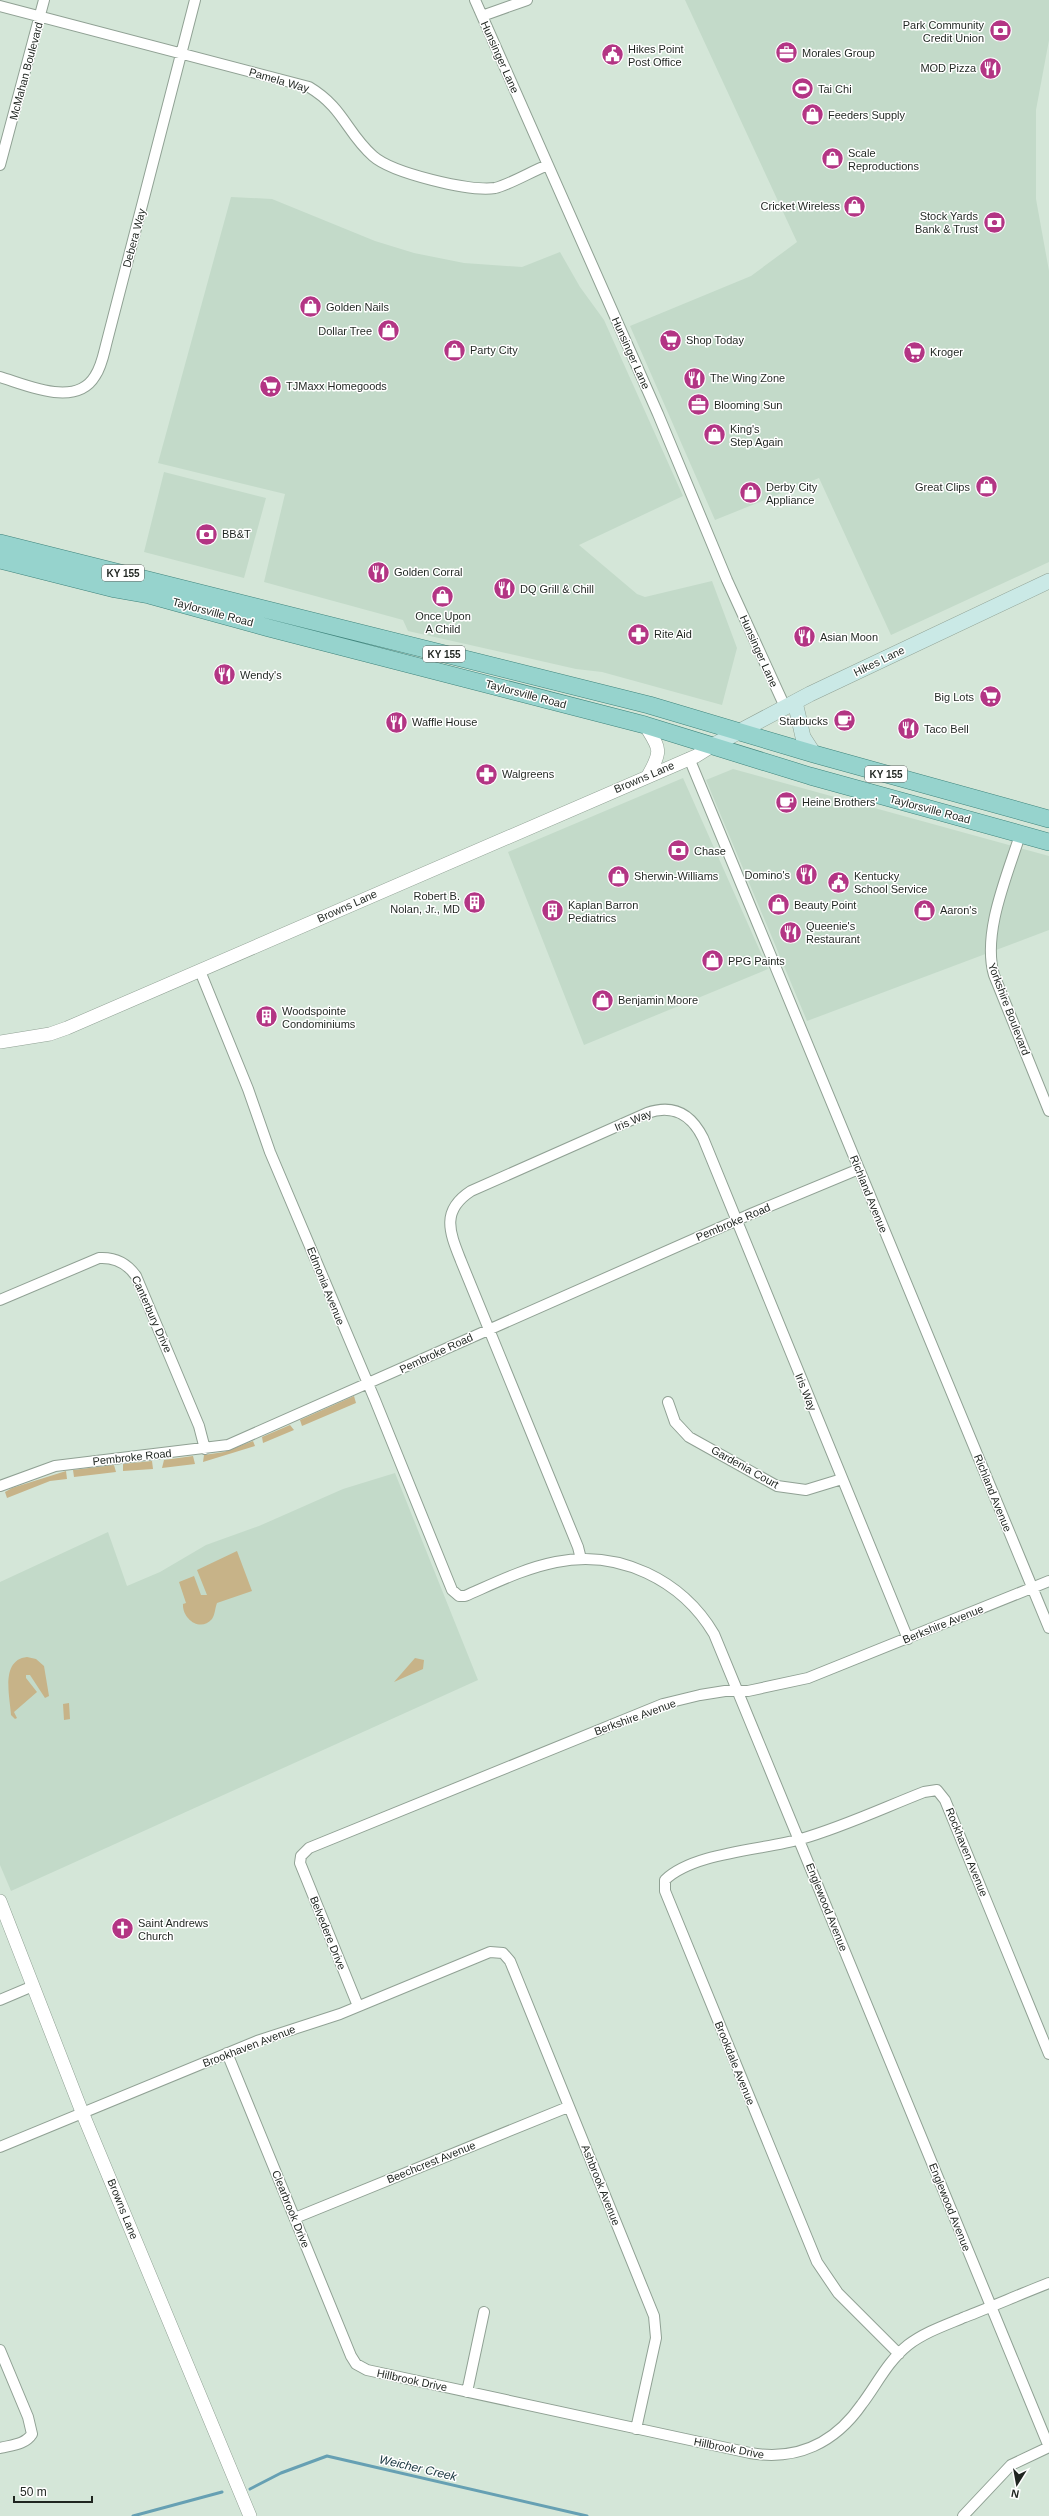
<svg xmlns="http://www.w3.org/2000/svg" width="1049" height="2516" font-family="Arial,sans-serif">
  <rect width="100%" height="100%" fill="#d4e6d8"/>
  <path fill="#c3dac9" d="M685,0H1049V40L1036,110V199L1049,271V562L891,635L819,478L715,520L630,326L751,276L797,242Z
    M231,197L272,199L375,241L414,253L464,263L522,267L560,252L580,287L604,320L683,496L579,545L637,594L645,597L712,581L737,648L722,705L602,672L576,669L408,631L403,620L264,582L285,494L158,463Z
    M164,472L266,498L244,578L144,552Z
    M733,769L1049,856V930L807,1021L706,780Z
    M683,778L768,969L584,1045L508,852Z
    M395,1473L478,1680L11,1891L0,1865V1582L108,1532L127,1586L160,1572L206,1545L259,1526L343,1489Z"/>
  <path fill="#c7b388" d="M354,1396L356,1403L302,1426L300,1420Z
    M290,1425L294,1430L263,1443L262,1437Z
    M253,1441L255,1446L203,1462L204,1455L224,1452Z
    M193,1456L195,1464L162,1468L164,1460Z
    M152,1461L153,1469L123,1471V1464Z
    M114,1465L116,1472L74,1477L73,1470Z
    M66,1471L67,1479L50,1481L7,1498L5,1492L12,1488Z
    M237,1551L252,1591L217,1603C215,1608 215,1615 212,1619C200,1633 182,1618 183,1604L186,1603L179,1582L194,1576L201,1595H207L197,1570Z
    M27,1657L36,1659L44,1666L49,1696L45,1698L30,1675H26V1678L37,1692L14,1712L17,1718L15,1719L11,1715C10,1697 0,1660 27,1657Z
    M415,1658L424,1660L423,1669L394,1682Z
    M69,1703L70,1719L64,1720L63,1704Z"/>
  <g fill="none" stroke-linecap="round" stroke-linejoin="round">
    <path stroke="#66a0b3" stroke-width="3" d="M250,2489L281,2473L327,2456L587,2516
      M133,2516L222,2492"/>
    <defs>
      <path id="minor" d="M475,0L658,414L727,580L785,707
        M0,6L309,87C344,108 346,132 373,156C392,173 470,192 495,188C509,185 534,170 548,165
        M482,16L527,0
        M0,165L44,0
        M0,377C27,385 76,408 95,376C102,366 104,352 107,341L195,0
        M689,758L1049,1628
        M1020,835C1007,876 982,933 994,975L1049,1111
        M200,971L248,1089L270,1152L375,1400L452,1590L459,1596H465C495,1583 525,1568 556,1562C619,1549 682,1580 714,1634L1049,2447
        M0,1300L99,1258C115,1257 127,1263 136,1276L199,1426L205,1449
        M668,1402L675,1422L689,1437L777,1486L806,1490L842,1479
        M0,1486L55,1466L228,1445L753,1213L859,1169
        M581,1559L578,1547L461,1261C450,1233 440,1211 471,1191L647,1113C673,1104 691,1114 703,1138L908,1639
        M0,2000L33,1986
        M358,2006L300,1863L301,1856L309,1848L663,1704L700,1695L725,1691H748L808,1678L1049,1581
        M227,2053L351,2356L356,2364L367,2370L750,2453C797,2461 835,2443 862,2404C877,2384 888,2361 908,2345C925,2332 946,2325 965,2317C993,2306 1021,2294 1049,2283
        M0,2147L257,2041L340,2014L490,1952L503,1953L510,1961L654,2316L656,2338L636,2429
        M295,2218L568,2107
        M0,2350L28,2417L32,2434C25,2445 11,2445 0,2448
        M899,2354L838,2293L817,2262L665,1891V1880C694,1852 764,1850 801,1839C843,1827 883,1808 924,1792L937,1790L945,1800L1049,2054
        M467,2392L484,2312
        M963,2516L1011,2465L1049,2447"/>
      <path id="tertiary" d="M645,725C659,748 663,749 649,774
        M0,1042L50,1034L67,1028L696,756L712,746
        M0,1901L82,2112L250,2516"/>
      <path id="secondary" d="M795,702L803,737L814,754
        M712,746L810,694L1049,581"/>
      <path id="primary" d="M0,543L649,705L814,754L1049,819
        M0,560L115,589L149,595L269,628L645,725L810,776L1049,842"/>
    </defs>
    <use href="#minor" stroke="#90a194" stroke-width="12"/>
    <use href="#tertiary" stroke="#90a194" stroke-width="14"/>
    <use href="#secondary" stroke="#90a194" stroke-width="16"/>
    <use href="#primary" stroke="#3f837b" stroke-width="18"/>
    <use href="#minor" stroke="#fff" stroke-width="10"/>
    <use href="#tertiary" stroke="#fff" stroke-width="13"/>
    <use href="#secondary" stroke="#cae9e6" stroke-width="15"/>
    <use href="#primary" stroke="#96d3cd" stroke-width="17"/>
  </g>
  <defs>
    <symbol id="bank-disc" viewBox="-11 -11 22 22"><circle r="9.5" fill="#b33584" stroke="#fff"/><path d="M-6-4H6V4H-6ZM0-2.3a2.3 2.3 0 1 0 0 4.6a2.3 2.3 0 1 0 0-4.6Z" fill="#fff"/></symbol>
    <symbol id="office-disc" viewBox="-11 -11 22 22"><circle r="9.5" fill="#b33584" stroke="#fff"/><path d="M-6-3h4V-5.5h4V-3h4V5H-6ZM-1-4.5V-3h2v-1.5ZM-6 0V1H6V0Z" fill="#fff"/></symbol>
    <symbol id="civic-disc" viewBox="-11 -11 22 22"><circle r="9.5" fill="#b33584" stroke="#fff"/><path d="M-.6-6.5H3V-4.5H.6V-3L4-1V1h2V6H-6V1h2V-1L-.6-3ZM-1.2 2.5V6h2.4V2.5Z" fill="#fff"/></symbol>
    <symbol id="restaurant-disc" viewBox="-11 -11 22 22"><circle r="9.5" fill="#b33584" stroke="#fff"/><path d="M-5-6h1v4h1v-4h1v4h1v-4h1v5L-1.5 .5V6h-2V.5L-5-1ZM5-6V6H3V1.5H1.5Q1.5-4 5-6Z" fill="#fff"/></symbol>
    <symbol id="stadium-disc" viewBox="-11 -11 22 22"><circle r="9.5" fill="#b33584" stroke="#fff"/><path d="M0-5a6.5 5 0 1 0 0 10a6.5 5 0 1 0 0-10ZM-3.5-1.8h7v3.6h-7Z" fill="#fff"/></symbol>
    <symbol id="shop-disc" viewBox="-11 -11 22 22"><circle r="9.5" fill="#b33584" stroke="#fff"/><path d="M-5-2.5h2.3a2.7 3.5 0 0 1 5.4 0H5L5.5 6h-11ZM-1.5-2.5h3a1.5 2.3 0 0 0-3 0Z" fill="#fff"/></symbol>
    <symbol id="supermarket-disc" viewBox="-11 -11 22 22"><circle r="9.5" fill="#b33584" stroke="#fff"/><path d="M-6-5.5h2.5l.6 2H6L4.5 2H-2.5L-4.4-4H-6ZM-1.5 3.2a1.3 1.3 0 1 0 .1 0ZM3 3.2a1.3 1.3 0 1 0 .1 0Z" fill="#fff"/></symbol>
    <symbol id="pharmacy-disc" viewBox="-11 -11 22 22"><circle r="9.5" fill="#b33584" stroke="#fff"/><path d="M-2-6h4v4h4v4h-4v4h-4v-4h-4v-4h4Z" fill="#fff"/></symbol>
    <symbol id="cafe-disc" viewBox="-11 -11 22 22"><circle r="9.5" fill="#b33584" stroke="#fff"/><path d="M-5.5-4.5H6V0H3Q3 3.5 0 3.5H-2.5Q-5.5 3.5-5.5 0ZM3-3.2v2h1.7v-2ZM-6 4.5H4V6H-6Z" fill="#fff"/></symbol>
    <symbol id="building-disc" viewBox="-11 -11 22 22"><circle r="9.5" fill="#b33584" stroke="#fff"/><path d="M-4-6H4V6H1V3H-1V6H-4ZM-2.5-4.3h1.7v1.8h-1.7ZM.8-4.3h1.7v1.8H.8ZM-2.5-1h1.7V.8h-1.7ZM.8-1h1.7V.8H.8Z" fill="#fff"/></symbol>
    <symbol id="church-disc" viewBox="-11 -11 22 22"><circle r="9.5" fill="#b33584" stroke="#fff"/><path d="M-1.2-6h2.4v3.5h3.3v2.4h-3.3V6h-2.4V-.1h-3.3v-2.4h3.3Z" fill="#fff"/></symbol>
  </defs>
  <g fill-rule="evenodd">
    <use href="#bank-disc" x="988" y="18" width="25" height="25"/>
    <use href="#office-disc" x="774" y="40" width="25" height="25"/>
    <use href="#civic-disc" x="600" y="42" width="25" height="25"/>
    <use href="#restaurant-disc" x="978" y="56" width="25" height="25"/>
    <use href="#stadium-disc" x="790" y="76" width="25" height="25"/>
    <use href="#shop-disc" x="800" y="102" width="25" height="25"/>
    <use href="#shop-disc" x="820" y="146" width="25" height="25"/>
    <use href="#shop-disc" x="842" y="194" width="25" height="25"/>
    <use href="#bank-disc" x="982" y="210" width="25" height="25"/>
    <use href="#shop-disc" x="298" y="294" width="25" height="25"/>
    <use href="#shop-disc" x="376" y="318" width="25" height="25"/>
    <use href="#supermarket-disc" x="658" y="328" width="25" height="25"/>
    <use href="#shop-disc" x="442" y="338" width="25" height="25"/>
    <use href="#supermarket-disc" x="902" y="340" width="25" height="25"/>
    <use href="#restaurant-disc" x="682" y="366" width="25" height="25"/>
    <use href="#supermarket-disc" x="258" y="374" width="25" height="25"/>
    <use href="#office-disc" x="686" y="392" width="25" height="25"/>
    <use href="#shop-disc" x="702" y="422" width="25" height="25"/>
    <use href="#shop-disc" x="974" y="474" width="25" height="25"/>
    <use href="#shop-disc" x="738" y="480" width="25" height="25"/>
    <use href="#bank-disc" x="194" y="522" width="25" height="25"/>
    <use href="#restaurant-disc" x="366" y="560" width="25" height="25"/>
    <use href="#restaurant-disc" x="492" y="576" width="25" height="25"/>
    <use href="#shop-disc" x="430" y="584" width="25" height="25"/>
    <use href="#pharmacy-disc" x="626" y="622" width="25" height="25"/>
    <use href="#restaurant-disc" x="792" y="624" width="25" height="25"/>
    <use href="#restaurant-disc" x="212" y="662" width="25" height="25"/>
    <use href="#supermarket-disc" x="978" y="684" width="25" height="25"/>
    <use href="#cafe-disc" x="832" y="708" width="25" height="25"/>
    <use href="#restaurant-disc" x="384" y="710" width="25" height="25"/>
    <use href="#restaurant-disc" x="896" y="716" width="25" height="25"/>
    <use href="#pharmacy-disc" x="474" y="762" width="25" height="25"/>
    <use href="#cafe-disc" x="774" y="790" width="25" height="25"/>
    <use href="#bank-disc" x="666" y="838" width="25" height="25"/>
    <use href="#restaurant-disc" x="794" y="862" width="25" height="25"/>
    <use href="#shop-disc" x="606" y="864" width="25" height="25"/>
    <use href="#civic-disc" x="826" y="870" width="25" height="25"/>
    <use href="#building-disc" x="462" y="890" width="25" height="25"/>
    <use href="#shop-disc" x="766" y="892" width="25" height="25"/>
    <use href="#shop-disc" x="912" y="898" width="25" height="25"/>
    <use href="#building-disc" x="540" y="898" width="25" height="25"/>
    <use href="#restaurant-disc" x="778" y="920" width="25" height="25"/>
    <use href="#shop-disc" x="700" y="948" width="25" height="25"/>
    <use href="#shop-disc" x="590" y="988" width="25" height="25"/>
    <use href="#building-disc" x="254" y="1004" width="25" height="25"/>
    <use href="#church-disc" x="110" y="1916" width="25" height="25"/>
  </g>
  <g text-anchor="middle" stroke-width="3" stroke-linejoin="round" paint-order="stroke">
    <g fill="#fff" stroke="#626663" stroke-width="1">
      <rect x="102" y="565" width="42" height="16" rx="3"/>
      <rect x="423" y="646" width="42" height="16" rx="3"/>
      <rect x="865" y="766" width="42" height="16" rx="3"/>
    </g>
    <g font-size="10" font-weight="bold" fill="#1f2520">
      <text x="123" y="577">KY 155</text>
      <text x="444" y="658">KY 155</text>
      <text x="886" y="778">KY 155</text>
    </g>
    <g font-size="11" fill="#1f2520" stroke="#fff" text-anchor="start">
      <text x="984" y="29" text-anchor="end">Park Community<tspan x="984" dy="13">Credit Union</tspan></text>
      <text x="628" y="53">Hikes Point<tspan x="628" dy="13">Post Office</tspan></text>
      <text x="802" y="57">Morales Group</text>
      <text x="976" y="72" text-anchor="end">MOD Pizza</text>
      <text x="818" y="93">Tai Chi</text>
      <text x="828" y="119">Feeders Supply</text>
      <text x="848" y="157">Scale<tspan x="848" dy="13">Reproductions</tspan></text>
      <text x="840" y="210" text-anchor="end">Cricket Wireless</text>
      <text x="978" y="220" text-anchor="end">Stock Yards<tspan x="978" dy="13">Bank &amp; Trust</tspan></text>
      <text x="326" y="311">Golden Nails</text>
      <text x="372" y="335" text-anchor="end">Dollar Tree</text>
      <text x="686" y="344">Shop Today</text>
      <text x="470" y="354">Party City</text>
      <text x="930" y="356">Kroger</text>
      <text x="710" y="382">The Wing Zone</text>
      <text x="286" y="390">TJMaxx Homegoods</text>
      <text x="714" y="409">Blooming Sun</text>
      <text x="730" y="433">King's<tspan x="730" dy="13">Step Again</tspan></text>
      <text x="766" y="491">Derby City<tspan x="766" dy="13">Appliance</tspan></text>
      <text x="970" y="491" text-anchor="end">Great Clips</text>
      <text x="222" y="538">BB&amp;T</text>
      <text x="394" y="576">Golden Corral</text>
      <text x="520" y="593">DQ Grill &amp; Chill</text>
      <text x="443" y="620" text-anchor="middle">Once Upon<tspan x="443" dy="13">A Child</tspan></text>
      <text x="654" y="638">Rite Aid</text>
      <text x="820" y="641">Asian Moon</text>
      <text x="240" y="679">Wendy's</text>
      <text x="974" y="701" text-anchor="end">Big Lots</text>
      <text x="828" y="725" text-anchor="end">Starbucks</text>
      <text x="412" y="726">Waffle House</text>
      <text x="924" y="733">Taco Bell</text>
      <text x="502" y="778">Walgreens</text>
      <text x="802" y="806">Heine Brothers'</text>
      <text x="694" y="855">Chase</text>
      <text x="790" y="879" text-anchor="end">Domino's</text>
      <text x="634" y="880">Sherwin-Williams</text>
      <text x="854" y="880">Kentucky<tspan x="854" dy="13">School Service</tspan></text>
      <text x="460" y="900" text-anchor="end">Robert B.<tspan x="460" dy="13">Nolan, Jr., MD</tspan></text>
      <text x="568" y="909">Kaplan Barron<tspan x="568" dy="13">Pediatrics</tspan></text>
      <text x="794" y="909">Beauty Point</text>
      <text x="940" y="914">Aaron's</text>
      <text x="806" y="930">Queenie's<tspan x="806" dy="13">Restaurant</tspan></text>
      <text x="728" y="965">PPG Paints</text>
      <text x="618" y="1004">Benjamin Moore</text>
      <text x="282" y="1015">Woodspointe<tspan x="282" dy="13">Condominiums</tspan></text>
      <text x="138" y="1927">Saint Andrews<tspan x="138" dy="13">Church</tspan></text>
    </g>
    <g font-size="11" fill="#1f2520" stroke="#fff">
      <text transform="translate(500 57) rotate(66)" y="4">Hunsinger Lane</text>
      <text transform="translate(26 71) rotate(-75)" y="4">McMahan Boulevard</text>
      <text transform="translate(279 80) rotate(16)" y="4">Pamela Way</text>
      <text transform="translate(134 238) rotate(-75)" y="4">Debera Way</text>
      <text transform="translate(631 353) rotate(66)" y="4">Hunsinger Lane</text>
      <text transform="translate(213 612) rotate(15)" y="4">Taylorsville Road</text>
      <text transform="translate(759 651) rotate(66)" y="4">Hunsinger Lane</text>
      <text transform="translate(879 661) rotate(-26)" y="4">Hikes Lane</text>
      <text transform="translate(526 694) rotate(15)" y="4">Taylorsville Road</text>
      <text transform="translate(644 777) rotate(-23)" y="4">Browns Lane</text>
      <text transform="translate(930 809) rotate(15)" y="4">Taylorsville Road</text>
      <text transform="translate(347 906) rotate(-24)" y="4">Browns Lane</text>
      <text transform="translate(1009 1009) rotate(69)" y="4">Yorkshire Boulevard</text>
      <text transform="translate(633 1120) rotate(-23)" y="4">Iris Way</text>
      <text transform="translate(869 1194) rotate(68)" y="4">Richland Avenue</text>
      <text transform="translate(733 1222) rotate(-23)" y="4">Pembroke Road</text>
      <text transform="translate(326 1286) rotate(68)" y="4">Edmonia Avenue</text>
      <text transform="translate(152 1314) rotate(66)" y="4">Canterbury Drive</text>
      <text transform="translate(436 1353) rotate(-25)" y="4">Pembroke Road</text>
      <text transform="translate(806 1392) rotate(68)" y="4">Iris Way</text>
      <text transform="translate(132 1457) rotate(-6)" y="4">Pembroke Road</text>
      <text transform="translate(745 1467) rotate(29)" y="4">Gardenia Court</text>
      <text transform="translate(993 1493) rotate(68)" y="4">Richland Avenue</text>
      <text transform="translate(943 1624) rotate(-22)" y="4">Berkshire Avenue</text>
      <text transform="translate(635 1717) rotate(-20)" y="4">Berkshire Avenue</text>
      <text transform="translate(967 1852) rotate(68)" y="4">Rockhaven Avenue</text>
      <text transform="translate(827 1907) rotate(68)" y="4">Englewood Avenue</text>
      <text transform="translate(328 1933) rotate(68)" y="4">Belvedere Drive</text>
      <text transform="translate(249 2046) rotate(-21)" y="4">Brookhaven Avenue</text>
      <text transform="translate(735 2063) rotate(68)" y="4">Brookdale Avenue</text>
      <text transform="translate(431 2162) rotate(-22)" y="4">Beechcrest Avenue</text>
      <text transform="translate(601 2185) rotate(68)" y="4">Ashbrook Avenue</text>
      <text transform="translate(950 2207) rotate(68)" y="4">Englewood Avenue</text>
      <text transform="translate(123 2209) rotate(68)" y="4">Browns Lane</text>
      <text transform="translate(291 2209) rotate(68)" y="4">Clearbrook Drive</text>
      <text transform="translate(412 2380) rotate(12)" y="4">Hillbrook Drive</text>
      <text transform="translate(729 2448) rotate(11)" y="4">Hillbrook Drive</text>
    </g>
    <g font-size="12" font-style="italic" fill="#16343d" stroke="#fff">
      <text transform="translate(418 2468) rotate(13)" y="4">Weicher Creek</text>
    </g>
  </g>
  <g transform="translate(1017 2484) rotate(191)" stroke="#ffffff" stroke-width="3" paint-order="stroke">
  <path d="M0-3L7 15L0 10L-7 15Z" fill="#1f2520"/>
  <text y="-6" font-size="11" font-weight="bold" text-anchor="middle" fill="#1f2520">N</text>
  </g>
  <path d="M14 2496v6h78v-6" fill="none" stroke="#1f2520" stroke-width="2"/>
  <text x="20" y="2496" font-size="12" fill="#1f2520" stroke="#ffffff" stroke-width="3" paint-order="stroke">50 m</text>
</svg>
